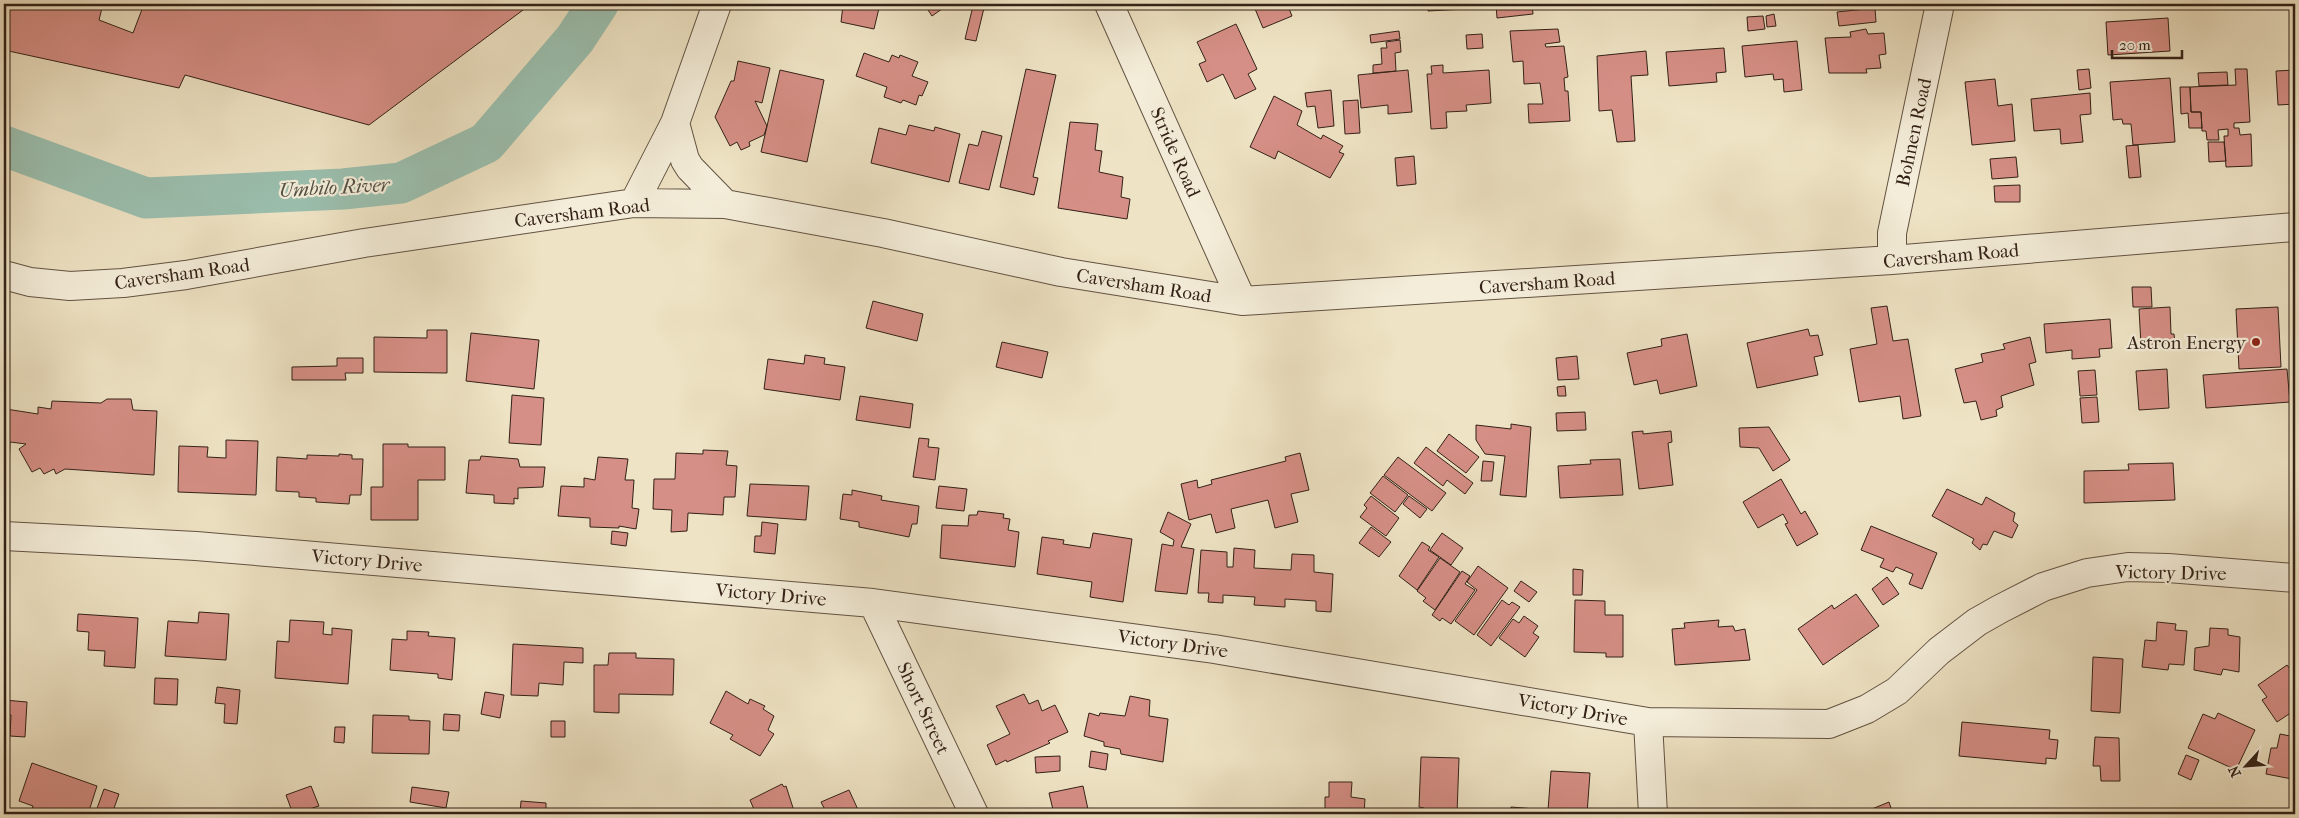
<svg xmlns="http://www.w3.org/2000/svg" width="2299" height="818" font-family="'IM FELL French Canon',serif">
  <rect width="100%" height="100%" fill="#eee3c4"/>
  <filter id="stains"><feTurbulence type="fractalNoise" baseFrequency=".004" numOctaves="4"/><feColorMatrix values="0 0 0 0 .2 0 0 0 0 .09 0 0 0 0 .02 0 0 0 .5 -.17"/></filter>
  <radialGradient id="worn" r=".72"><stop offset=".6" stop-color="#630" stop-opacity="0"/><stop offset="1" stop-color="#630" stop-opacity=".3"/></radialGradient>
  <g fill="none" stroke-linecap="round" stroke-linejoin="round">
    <path stroke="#9bbfae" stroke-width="41" d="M4,146L146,198L343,189L401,183L486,143L575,39L598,4"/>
  </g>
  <path fill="#d68f86" stroke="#332117" d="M4,4H103L99,20L133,33L144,4H531L369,125L185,75L179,88L4,50Z
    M840,4H880L874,29L841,22L843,5Z
    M924,4H949L932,16Z
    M1253,4H1293L1288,6L1292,16L1263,28Z
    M1428,4H1465V9L1428,11Z
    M1496,4H1532L1533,14L1497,18Z
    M2145,4H2163V5L2145,7Z
    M973,6L984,8L976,41L965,39Z
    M1875,8L1876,22L1839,26L1837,12Z
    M1774,14L1776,26L1767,27L1766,16Z
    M1763,16L1765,29L1748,31L1747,17Z
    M2168,18L2170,51L2108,55L2106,22Z
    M1236,24L1257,69L1248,74L1256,89L1235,99L1223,74L1207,82L1199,64L1206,61L1197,42Z
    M1558,29L1560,42L1545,44L1546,47L1564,46L1568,77L1564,78L1565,91H1568L1570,121L1529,123L1528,104H1543L1540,83L1524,84L1523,61L1513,62L1510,31Z
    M1866,29L1868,34L1884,33L1886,54L1879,55L1881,68L1866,69L1867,73H1829L1825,38L1851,37L1850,32Z
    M1399,31L1400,39L1371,43L1370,35Z
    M1482,34L1483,48L1467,49L1466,35Z
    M1400,40L1401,52L1395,53L1396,71L1373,73V65L1382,64L1381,48H1387L1386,42Z
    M1797,41L1802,90L1784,92L1783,79L1774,80L1773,74L1745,77L1742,46Z
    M1724,48L1726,72L1716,73L1717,82L1669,86L1666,52Z
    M1646,51L1648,75L1631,76L1635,141L1617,142L1612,110L1599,111L1597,56Z
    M864,53L889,62L892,55L899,58L900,55L918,62L912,76L928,82L922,96L919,95L916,105L903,100L901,103L884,97L887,87L856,76Z
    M738,61L770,68L762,103L755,101L767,126L764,135L749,142L750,146L741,150L737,142L730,146L715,117L731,81H734Z
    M1443,65V73L1489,70L1491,103L1466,105L1467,111L1446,112L1447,128L1431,129L1427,74H1432L1431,66Z
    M1026,69L1056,75L1033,177L1038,178L1034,195L1000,187Z
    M2089,69L2091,88L2079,90L2077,70Z
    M2235,69H2247L2250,122L2234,123V128H2239L2240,135L2251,134L2252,166L2226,167L2224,136H2228V129L2218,130L2219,140H2207L2206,131H2202L2201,112H2191L2190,87L2236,85Z
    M780,70L824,80L807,162L761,152Z
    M1408,70L1412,112L1388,114V105L1361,108L1358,75Z
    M2295,70V104L2278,105L2276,71Z
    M2227,72L2228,85L2199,86L2198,73Z
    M2170,78L2175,142L2133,145L2131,124H2123L2122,119L2113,120L2110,82Z
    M1995,79L1998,106L2012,104L2015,141L1972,145L1965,82Z
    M2180,87H2190L2191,112H2201L2202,128H2189L2188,113L2181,114Z
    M1331,90L1334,126L1318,128L1315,106L1307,107L1305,93Z
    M2090,93L2091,114L2080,115L2083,142L2061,144L2060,129L2034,131L2031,99Z
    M1274,96L1302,111L1297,125L1321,139L1323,135L1343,146L1339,152L1344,154L1330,178L1278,151L1275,159L1250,147Z
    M1358,100L1360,133L1345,134L1343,101Z
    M1070,122L1098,124L1095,150L1102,151L1099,172L1123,177L1121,197L1130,199L1127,219L1058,208Z
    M909,125L934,131L935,127L960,134L949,182L871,163L879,128L906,135Z
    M982,131L1002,136L989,190L959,183L969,144L978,146Z
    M2208,142H2224L2226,161L2209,162Z
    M2138,145L2141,177L2129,178L2126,146Z
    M1414,156L1416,184L1397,186L1395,158Z
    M2016,157L2018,177L1992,179L1990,159Z
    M2020,185V202H1995L1994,186Z
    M2132,287H2151L2152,307H2133Z
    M873,301L923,314L917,341L866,328Z
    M1887,306L1893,341L1908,339L1921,416L1903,419L1900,396L1859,402L1850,349L1877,344L1871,308Z
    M2170,307L2171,334H2174L2175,343L2141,345L2139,309Z
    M2278,307L2281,367L2239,369L2236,309Z
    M2110,319L2112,348L2099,349L2100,357L2072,359V350L2046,353L2044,324Z
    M1808,329L1810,336L1818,335L1823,355L1814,357L1818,375L1757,388L1747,343Z
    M427,330H447V373L374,372V337L427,338Z
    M471,333L539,340L534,389L466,381Z
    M1687,334L1697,386L1660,394L1657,380L1634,385L1627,353L1662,346L1661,339Z
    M2030,337L2036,362L2029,364L2034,385L2001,396L2003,407L1996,410L1997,416L1981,420L1976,401L1964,403L1955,369L1983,362L1981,354L2005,349L2003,344Z
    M1002,342L1048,352L1042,378L996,367Z
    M805,355L825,358L824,364L845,367L840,400L764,389L768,359L804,364Z
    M1577,356L1579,379L1558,380L1556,358Z
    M337,358H363V373H345L346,380H292V367L337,366Z
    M2167,369L2169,408L2139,410L2136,371Z
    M2287,369L2290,402L2206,408L2203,375Z
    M2095,370L2097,395L2080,396L2078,371Z
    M1565,386L1566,396H1558L1557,387Z
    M512,395L544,398L541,445L509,443Z
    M860,396L913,404L910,428L856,420Z
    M2097,397L2099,422L2082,423L2080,398Z
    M107,399H131L133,410L157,411L154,475L65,469L56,474L54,469L44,474L40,468L32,472L19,449L26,444L10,442L9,468H4V416L6,409L38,414V407L51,409L52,401L101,403Z
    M1585,412L1586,430L1557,431L1556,413Z
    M1511,424L1531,427L1526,497L1500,495L1505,456L1485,454L1476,440V425L1511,429Z
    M1769,427L1790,460L1773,471L1759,448L1740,447L1739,428Z
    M1643,431V434L1671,431L1672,442L1668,443L1673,485L1639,489L1632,432Z
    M1449,434L1479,457L1466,473L1437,451Z
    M919,438L929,439L928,447L939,448L935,480L913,477Z
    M226,440L258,441L256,495L178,492L179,446L208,447L207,457L226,458Z
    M383,444H408V447H445V480H418V520H371V487H383Z
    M1426,447L1473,483L1465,494L1447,480L1443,486L1414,463Z
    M703,450L728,451L726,465L737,466L735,497H724L723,515L688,513L687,531L671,532L672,510L653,509L654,479H675L676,453L703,454Z
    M1300,453L1309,490L1291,494L1298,522L1275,528L1268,500L1231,509L1235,528L1216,533L1211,514L1189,520L1181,484L1197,480L1198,488L1212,484L1211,480L1286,461L1285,457Z
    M339,454L352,455V459H363L361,495H350L349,504L316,502V498L299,497V492L276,491L277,457L307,459V455L339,456Z
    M481,456L518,459L520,467H545L543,487L518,488V499L514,498V504L494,503V495L466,493L469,460H480Z
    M598,457L628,459L625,480H634L632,508L639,509L636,529L619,526V528L590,527V518L558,516L561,486L584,487V478L595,480Z
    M1398,457L1446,493L1432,511L1384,475Z
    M1620,459L1623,495L1560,498L1558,466L1591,464L1590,460Z
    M1483,461L1494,462L1492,481H1481Z
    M2173,463L2175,500L2084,503V471L2129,470L2128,464Z
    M1383,476L1408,495L1395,512L1370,493Z
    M1781,479L1801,514L1805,511L1818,534L1797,546L1785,524L1788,523L1783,514L1758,528L1743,502Z
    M750,484L809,486L806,520L747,516Z
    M939,486L967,489L964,511L936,508Z
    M1947,489L1982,505L1986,497L2015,513L2013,521L2018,525L2012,538L1994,531L1987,545L1983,544L1980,550L1972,543L1974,539L1932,516Z
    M852,490L882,496L881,500L919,506L917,524H912L909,537L859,527V522L840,519L843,494L852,495Z
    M1371,496L1399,518L1386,536L1360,517L1367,508L1364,505Z
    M1409,496L1427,509L1420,518L1403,504Z
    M978,511L1004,514L1003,518L1010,519L1008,530L1019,532L1015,567L940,558L942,525L968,526L969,515H977Z
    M1168,512L1191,524L1181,547L1194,549L1187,594L1155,591L1162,544L1173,546L1174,540L1160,532Z
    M762,522L778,524L775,554L754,552L755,536H761Z
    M1871,526L1937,553L1922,589L1909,584L1913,574L1896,567L1893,572L1880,567L1884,559L1861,550Z
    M1371,527L1391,542L1379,557L1359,543Z
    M612,531L628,533L626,546L611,544Z
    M1093,533L1132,539L1123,602L1090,597L1092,582L1037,574L1042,537L1064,540L1063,544L1090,548Z
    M1442,533L1463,548L1451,565L1430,550Z
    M1422,542L1430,547L1428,550L1439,557L1417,590L1399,576Z
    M1234,548L1255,550L1254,568L1291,570L1292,554L1314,555V572L1333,574L1331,612L1316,611V601L1285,599V607L1254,605L1255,597L1223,595V603L1208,602L1209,593H1198L1201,550L1227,552V567H1233Z
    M1440,558L1460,572L1435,610L1423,601L1426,598L1417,591Z
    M1478,566L1508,588L1474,635L1455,621L1477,590L1467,582Z
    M1573,569L1583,570L1582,595H1573Z
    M1462,571L1470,576L1465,584L1475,590L1451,624L1442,618L1440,621L1432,615Z
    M1887,577L1899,594L1883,605L1872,589Z
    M1521,581L1537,592L1529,602L1514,591Z
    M1856,594L1879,626L1823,665L1798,629L1832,605L1834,609Z
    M1502,600L1509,605L1512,602L1520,607L1491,646L1477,635Z
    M1575,600L1605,601V615H1623V657H1606V653L1574,652Z
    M199,612L229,614L226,660L165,656L168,621L198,623Z
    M78,614L138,618L135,668L104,666L105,651L88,650L89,632L77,631Z
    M1524,616L1538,626L1533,633L1539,637L1525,657L1499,638L1513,619L1519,623Z
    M290,620L324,622L323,634L332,635V628L352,630L348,684L275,678L277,641L289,642Z
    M1719,620L1718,627L1733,626L1735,631L1745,629L1750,660L1675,665L1672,629L1685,628L1684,623Z
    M2157,622L2176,624L2175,630L2187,631L2184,665L2169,664L2168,670L2142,667L2145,640L2156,641Z
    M2210,628L2228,629V635L2240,637L2239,672L2223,669L2221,675L2194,670L2195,648L2209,646Z
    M407,631L429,632L428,636L455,638L452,680L438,678V674L390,670L392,639L407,640Z
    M513,644L583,648V663L564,662L563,685L539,683L538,696L511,695Z
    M609,653H636V658L674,659L673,695L619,694V713L594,712V665H608Z
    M2093,657L2123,659L2120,713L2091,711Z
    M2287,665L2294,674L2295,673V710L2277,722L2262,700L2267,697L2258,685Z
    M155,678L178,679L177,705L154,704Z
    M217,687L240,690L237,724L224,723L225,704L215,703Z
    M726,691L748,704L750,699L765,706L763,709L774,716L768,730L774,734L760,756L730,739L733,735L710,723Z
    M485,692L504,695L500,718L481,714Z
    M1024,694L1029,704L1038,700L1042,711L1055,705L1068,732L1048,741L1050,743L1007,762L1006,760L996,765L987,745L1010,734L996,706Z
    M1130,696L1150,700L1149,716L1168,719L1163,762L1121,754L1120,749L1104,746V742L1084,736L1089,713L1099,716L1100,713L1125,716Z
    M4,700L27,702L25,737L10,736L11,715L4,714Z
    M2218,713L2255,730L2236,770L2188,748L2203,714L2215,719Z
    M444,714L460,715L459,731L443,730Z
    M373,715L409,716V720L430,721L429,754L372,753Z
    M551,721H565V737H551Z
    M1962,722L2050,730L2049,739L2058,740L2056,759L2046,758V764L1959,756Z
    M335,727H345L344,743L334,742Z
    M2280,734L2295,737V768L2292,779L2266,774L2271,748H2277Z
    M2095,737L2119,738L2120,781H2101L2100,766H2093Z
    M1091,751L1108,754L1106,770L1089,767Z
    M2186,755L2199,760L2191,780L2178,774Z
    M1060,756V771L1036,773L1035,757Z
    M1421,757L1459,758L1457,814H1424V808L1419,807Z
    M32,763L97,786L88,814L31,813L33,806L19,801Z
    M1551,771L1590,773L1587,814H1511V807L1548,810Z
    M1329,782H1352L1351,797L1365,799L1364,814H1325V797H1329Z
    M782,784L784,787L786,786L795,814H756L750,800Z
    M311,786L319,806L293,814L286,795Z
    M1083,786L1089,814H1054L1049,793Z
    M412,787L449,792L446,808L410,802Z
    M104,789L119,794L112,814H95Z
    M849,790L860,814H827L821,802Z
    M521,801L546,803V814H520Z
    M1889,802L1893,814H1868L1867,811Z"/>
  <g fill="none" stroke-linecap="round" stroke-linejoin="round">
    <defs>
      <path id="minor" d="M1109,4L1242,301
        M675,123L685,160L690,168L725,204
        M634,203L675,123L717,4
        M1892,260V233L1940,4
        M4,275L30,282L70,286L123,283L186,275L364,243L634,203L725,204L883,233L1061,272L1242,301L1892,260L2295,227
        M4,536L196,546L873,603L1214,649L1648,722L1829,724L1867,709L1897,691L1939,651L1977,622L2000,609L2043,587L2087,573L2128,567L2168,568L2295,578
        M873,603L974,814
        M1648,722L1653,814"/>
    </defs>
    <use href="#minor" stroke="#625242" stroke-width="30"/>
    <use href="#minor" stroke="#f4edd9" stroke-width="28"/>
  </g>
  <circle fill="#8f2418" stroke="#f4edd9" stroke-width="2" cx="2256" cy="342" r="5"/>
  <g text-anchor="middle" stroke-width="4.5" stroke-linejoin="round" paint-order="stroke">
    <g font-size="19" fill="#332117" stroke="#f4edd9">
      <text transform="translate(1913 132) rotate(-78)" y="7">Bohnen Road</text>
      <text transform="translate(1176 152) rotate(66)" y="7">Stride Road</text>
      <text transform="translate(582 212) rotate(-7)" y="7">Caversham Road</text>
      <text transform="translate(1951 255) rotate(-5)" y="7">Caversham Road</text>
      <text transform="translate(182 273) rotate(-8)" y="7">Caversham Road</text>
      <text transform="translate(1547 282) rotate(-4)" y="7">Caversham Road</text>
      <text transform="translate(1144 285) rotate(9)" y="7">Caversham Road</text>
      <text transform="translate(367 560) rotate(5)" y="7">Victory Drive</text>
      <text transform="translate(2171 572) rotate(1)" y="7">Victory Drive</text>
      <text transform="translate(771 594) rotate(5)" y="7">Victory Drive</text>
      <text transform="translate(1173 643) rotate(8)" y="7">Victory Drive</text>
      <text transform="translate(924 708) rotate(65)" y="7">Short Street</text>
      <text transform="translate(1573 709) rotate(10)" y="7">Victory Drive</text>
    </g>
    <g font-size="19" fill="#332117" stroke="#f4edd9" text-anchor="end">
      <text x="2246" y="349">Astron Energy</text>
    </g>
    <g font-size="20" font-style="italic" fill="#525044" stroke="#f4edd9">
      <text transform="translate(334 187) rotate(-3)" y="7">Umbilo River</text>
    </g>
  </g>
  <rect width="2299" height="818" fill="none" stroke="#eee3c4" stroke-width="20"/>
  <rect x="5" y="5" width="2289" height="808" fill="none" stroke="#332117" stroke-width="2.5"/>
  <rect x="10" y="10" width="2279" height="798" fill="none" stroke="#332117"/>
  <g transform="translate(2246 766) rotate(244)" stroke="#f4edd9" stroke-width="4" paint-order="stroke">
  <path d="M0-4L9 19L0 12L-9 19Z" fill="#332117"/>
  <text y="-8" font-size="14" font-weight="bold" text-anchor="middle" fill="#332117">N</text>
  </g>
  <path d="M2112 50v8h70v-8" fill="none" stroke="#332117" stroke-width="2.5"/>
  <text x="2119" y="50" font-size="15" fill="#332117" stroke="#f4edd9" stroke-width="4" paint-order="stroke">20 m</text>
  <rect width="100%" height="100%" filter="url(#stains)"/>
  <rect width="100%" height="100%" fill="url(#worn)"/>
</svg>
